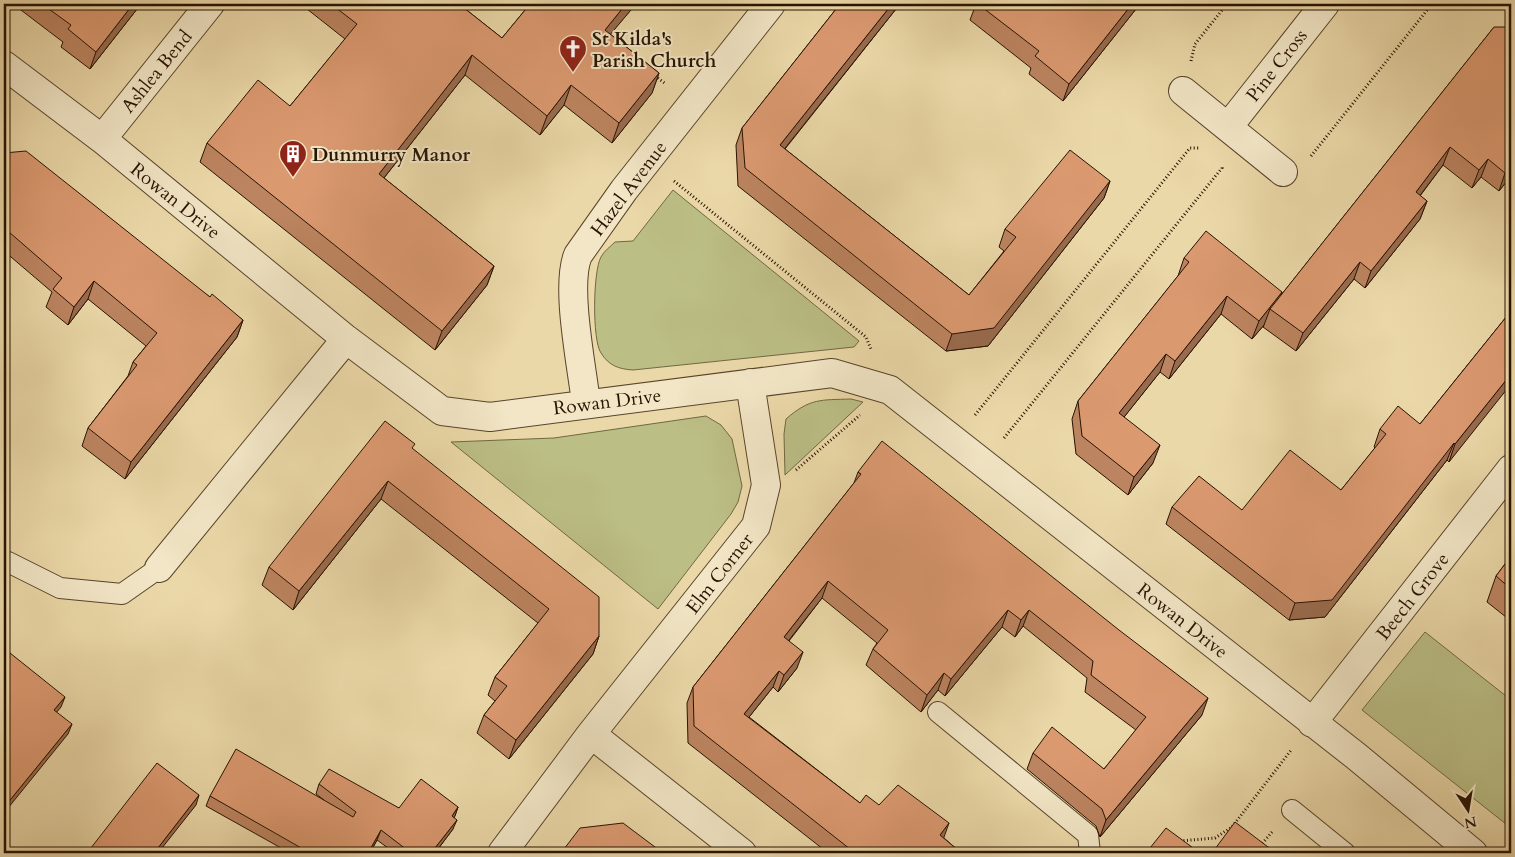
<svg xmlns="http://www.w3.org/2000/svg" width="1515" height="857" font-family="Cardo,serif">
  <rect width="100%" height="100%" fill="#ebd8a8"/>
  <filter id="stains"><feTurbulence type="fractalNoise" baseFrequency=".004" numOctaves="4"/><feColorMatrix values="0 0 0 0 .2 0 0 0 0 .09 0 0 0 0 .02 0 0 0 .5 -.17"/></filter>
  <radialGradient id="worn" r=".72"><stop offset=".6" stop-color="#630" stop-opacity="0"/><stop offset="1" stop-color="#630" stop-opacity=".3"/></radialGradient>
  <path fill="#bbbe85" stroke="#716843" d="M673,190L859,341L854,347L633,370C619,369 609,366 601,353C592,340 593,271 601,257C604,251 610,247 615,242L633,241Z
    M851,399L863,402L785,475L784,434L786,419C810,398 821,400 851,399Z
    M706,416L721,425L732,439L742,486L738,502L731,514L658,609L451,442L554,438Z
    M1425,632L1511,700V828L1362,710Z"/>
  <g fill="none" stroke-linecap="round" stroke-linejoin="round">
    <defs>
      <path id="lane" d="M8,562L60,588L122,594L159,568
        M938,712L1088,835L1090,853
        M1292,810L1345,853"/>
      <path id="street" d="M4,65L102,139L346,339L442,411L490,417L832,373L890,390L1356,756L1473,853
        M1183,91L1283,172
        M1228,127L1325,4
        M102,139L210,4
        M586,403C582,367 565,286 578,255L624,190L771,4
        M159,568L346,339
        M1312,723L1511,469
        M591,734L742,853
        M502,853L591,734L756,526L766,485L750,383"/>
    </defs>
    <use href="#lane" stroke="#58442b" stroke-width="22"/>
    <use href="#street" stroke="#58442b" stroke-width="30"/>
    <path stroke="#271301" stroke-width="3" stroke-dasharray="1 2.5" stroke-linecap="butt" d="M1191,61L1195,44L1227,4
      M655,76L666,84
      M1311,156L1432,4
      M674,181L866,337L871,349
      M975,415L1190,148H1200
      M1004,438L1222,168L1221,166
      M796,470L860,415
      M1180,841L1215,838L1232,827L1292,749
      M1260,846L1272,832"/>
    <use href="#lane" stroke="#f2e6c6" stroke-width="20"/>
    <use href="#street" stroke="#f2e6c6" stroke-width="28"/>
  </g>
  <path fill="#bc8460" stroke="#271301" d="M13,4H141L90,69L61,47L63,42Z
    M309,4H459L502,38L530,4H636L610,34L659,73L652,93L612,143L564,105L540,135L465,75L384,178L494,266L487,285L435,350L200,162L207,143L290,106L345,39L307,9Z
    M840,4H900L785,149L969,295L1004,251L999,247L1005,229L1110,181L1104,198L988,346L946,351L738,186L736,145L742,128Z
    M976,4H1140L1063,101L1029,74L1031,68L970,20Z
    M1494,27L1511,176L1499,191L1481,177L1472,188L1443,165L1420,196L1427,201L1420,219L1365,288L1354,279L1296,351L1263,327L1264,325L1252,339L1221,314L1169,379L1160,372L1124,417L1153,463L1128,495L1076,454L1072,419L1078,401L1178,276L1184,258L1282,292V294Z
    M4,153L210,297L243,320L237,337L125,479L82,446L88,428L128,376L133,362L146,346L88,299L68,325L46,307L52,292L4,251Z
    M1511,311L1449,462L1447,460L1325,617L1289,620L1166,524L1172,507L1242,510L1341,490L1375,448L1374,447L1380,429L1420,424Z
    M413,449L599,636L593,654L509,759L477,733L484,715L495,701L488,695L495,677L538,623L381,499L293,610L262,585L269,567Z
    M858,472L1202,715L1100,837L1096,826L1027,769L1033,753L1104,769L1136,730L1085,692L1087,678L1023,626L1015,637L1002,627L945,696L938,690L921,712L866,665L873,649L877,643L822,598L789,641L797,668L778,692L773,687L749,717L860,803L879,805L944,838L959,851L958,853H828L688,743L687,703L693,687L854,483Z
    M1511,556V621L1487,602L1496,576Z
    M319,784L399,808L458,807L454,818L453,829L435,853H395L377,840L370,853H290L206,806L210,796L324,800L316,794Z"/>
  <path fill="#996b4e" stroke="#271301" d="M133,4H141L90,69L96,52Z
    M626,4H636L598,49L605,30Z
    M892,4H900L774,162L780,145Z
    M1132,4H1140L1063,101L1069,84Z
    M472,55L465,75L372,193L379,174Z
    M659,73L652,93L612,143L619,123Z
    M571,85L564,105L540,135L547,116Z
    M1450,147L1443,165L1409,210L1416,192Z
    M1488,159L1481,177L1472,188L1479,170Z
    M1511,166V176L1499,191L1505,173Z
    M1110,181L1104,198L988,346L946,351L952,334Z
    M1427,201L1420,219L1365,288L1371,271Z
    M9,232L4,246V238Z
    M1360,262L1354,279L1296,351L1303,333Z
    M494,266L487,285L435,350L442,331Z
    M94,281L88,299L68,325L74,307Z
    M1282,292L1276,310L1270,309L1264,325L1252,339L1259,321Z
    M1227,296L1221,314L1169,379L1175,361Z
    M243,320L237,337L125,479L131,462Z
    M1166,354L1160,372L1113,431L1119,413Z
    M1511,374V384L1449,462L1455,444Z
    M1454,443L1447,460L1325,617L1289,620L1295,603Z
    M1160,445L1153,463L1128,495L1134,477Z
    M388,481L381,499L293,610L299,591Z
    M828,581L822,598L778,654L784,637Z
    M1008,610L1002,627L945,696L951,679Z
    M1029,610L1023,626L1015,637L1021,620Z
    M599,636L593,654L509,759L516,740Z
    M803,652L797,668L778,692L784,675Z
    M779,671L773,687L738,731L744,714Z
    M944,673L938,690L921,712L927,695Z
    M65,697L61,707L51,719L54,710Z
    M1208,698L1202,715L1100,837L1106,820Z
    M72,724L68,734L4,813L6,805Z
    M199,795L196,805L158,853H154Z
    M458,807L455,816L448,826L452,816Z
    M457,820L453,829L435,853H431Z
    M949,823L943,840L940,835Z
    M381,830L377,840L370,853H368Z"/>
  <path fill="#db9970" stroke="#271301" d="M42,4H133L96,52L68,29L71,25Z
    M331,4H459L502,38L530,4H626L605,30L659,73L619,123L571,85L547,116L472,55L379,174L494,266L442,331L207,143L258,80L290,106L357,24Z
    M840,4H892L780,145L969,295L1016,237L1005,229L1070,150L1110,181L994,328L952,334L745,168L742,128Z
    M978,4H1132L1069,84L1035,56L1039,51Z
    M1494,27H1511V166L1505,173L1488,159L1479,170L1450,147L1416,192L1427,201L1371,271L1360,262L1303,333L1270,309Z
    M26,151L210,297L212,294L243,320L131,462L88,428L137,365L133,362L157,333L94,281L74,307L53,289L62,278L9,232L4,238V153Z
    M1206,231L1282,292L1259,321L1227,296L1175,361L1166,354L1119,413L1160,445L1134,477L1082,436L1078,401L1189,262L1184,258Z
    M1511,311V374L1455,444L1454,443L1332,600L1295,603L1172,507L1199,476L1242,510L1290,450L1341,490L1386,434L1380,429L1398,406L1420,424Z
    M385,421L415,444L412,448L599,597V636L516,740L484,715L507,686L495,677L549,609L388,481L299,591L269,567Z
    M882,441L1119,630L1208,698L1106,820L1102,809L1033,753L1052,727L1104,769L1146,717L1091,675L1093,661L1029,610L1021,620L1008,610L951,679L944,673L927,695L873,649L888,630L828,581L784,637L803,652L784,675L779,671L744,714L860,803L866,795L879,805L898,785L949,823L940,835L959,851L957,853H855L694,726L693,687L861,474L858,472Z
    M1511,556V589L1496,576Z
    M5,649L65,697L54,710L72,724L6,805L4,803V651Z
    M236,749L353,817L356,812L319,784L329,769L399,808L421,779L458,807L452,816L457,820L431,853H428L425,851L423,853H411L381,830L368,853H310L210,796Z
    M157,763L199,795L154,853H87Z
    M1235,822L1276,853H1212Z
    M623,823L663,853H561L580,828Z
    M1166,828L1200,853H1146Z"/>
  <defs>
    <symbol id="church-pin" viewBox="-11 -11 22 30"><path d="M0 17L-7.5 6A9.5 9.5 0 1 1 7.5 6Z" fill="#8f2418" stroke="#f2e6c6"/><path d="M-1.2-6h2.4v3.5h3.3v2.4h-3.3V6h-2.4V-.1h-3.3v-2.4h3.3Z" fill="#fff"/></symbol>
    <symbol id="building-pin" viewBox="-11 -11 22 30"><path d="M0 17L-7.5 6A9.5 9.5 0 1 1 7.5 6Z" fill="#8f2418" stroke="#f2e6c6"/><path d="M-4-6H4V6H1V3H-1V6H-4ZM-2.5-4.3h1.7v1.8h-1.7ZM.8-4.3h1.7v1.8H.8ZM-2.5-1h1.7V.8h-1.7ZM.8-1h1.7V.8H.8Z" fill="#fff"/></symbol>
  </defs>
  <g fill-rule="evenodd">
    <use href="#church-pin" x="557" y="33" width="32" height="43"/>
    <use href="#building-pin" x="277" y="138" width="32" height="43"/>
  </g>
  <g text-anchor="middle" stroke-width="4" stroke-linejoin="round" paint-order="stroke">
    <g font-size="19" font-weight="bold" fill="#271301" stroke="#f2e6c6" text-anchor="start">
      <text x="592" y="45">St Kilda's<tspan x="592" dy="22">Parish Church</tspan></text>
      <text x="312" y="161">Dunmurry Manor</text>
    </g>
    <g font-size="19" fill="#271301" stroke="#f2e6c6">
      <text transform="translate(1276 65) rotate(-52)" y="7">Pine Cross</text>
      <text transform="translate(156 71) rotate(-51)" y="7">Ashlea Bend</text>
      <text transform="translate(628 188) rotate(-53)" y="7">Hazel Avenue</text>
      <text transform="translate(176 200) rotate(39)" y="7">Rowan Drive</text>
      <text transform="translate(607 401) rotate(-7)" y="7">Rowan Drive</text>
      <text transform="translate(719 573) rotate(-52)" y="7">Elm Corner</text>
      <text transform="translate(1412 596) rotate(-52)" y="7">Beech Grove</text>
      <text transform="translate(1183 620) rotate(38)" y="7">Rowan Drive</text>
    </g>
  </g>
  <rect width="1515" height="857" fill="none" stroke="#ebd8a8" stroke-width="20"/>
  <rect x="5" y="5" width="1505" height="847" fill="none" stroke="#271301" stroke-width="2.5"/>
  <rect x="10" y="10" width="1495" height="837" fill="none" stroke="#271301"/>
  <g transform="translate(1468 810) rotate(168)" stroke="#f2e6c6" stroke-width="4" paint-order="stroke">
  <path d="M0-4L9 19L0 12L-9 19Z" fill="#271301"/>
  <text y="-8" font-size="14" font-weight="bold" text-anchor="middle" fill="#271301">N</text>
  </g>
  <rect width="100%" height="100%" filter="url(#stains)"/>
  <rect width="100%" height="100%" fill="url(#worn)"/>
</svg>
